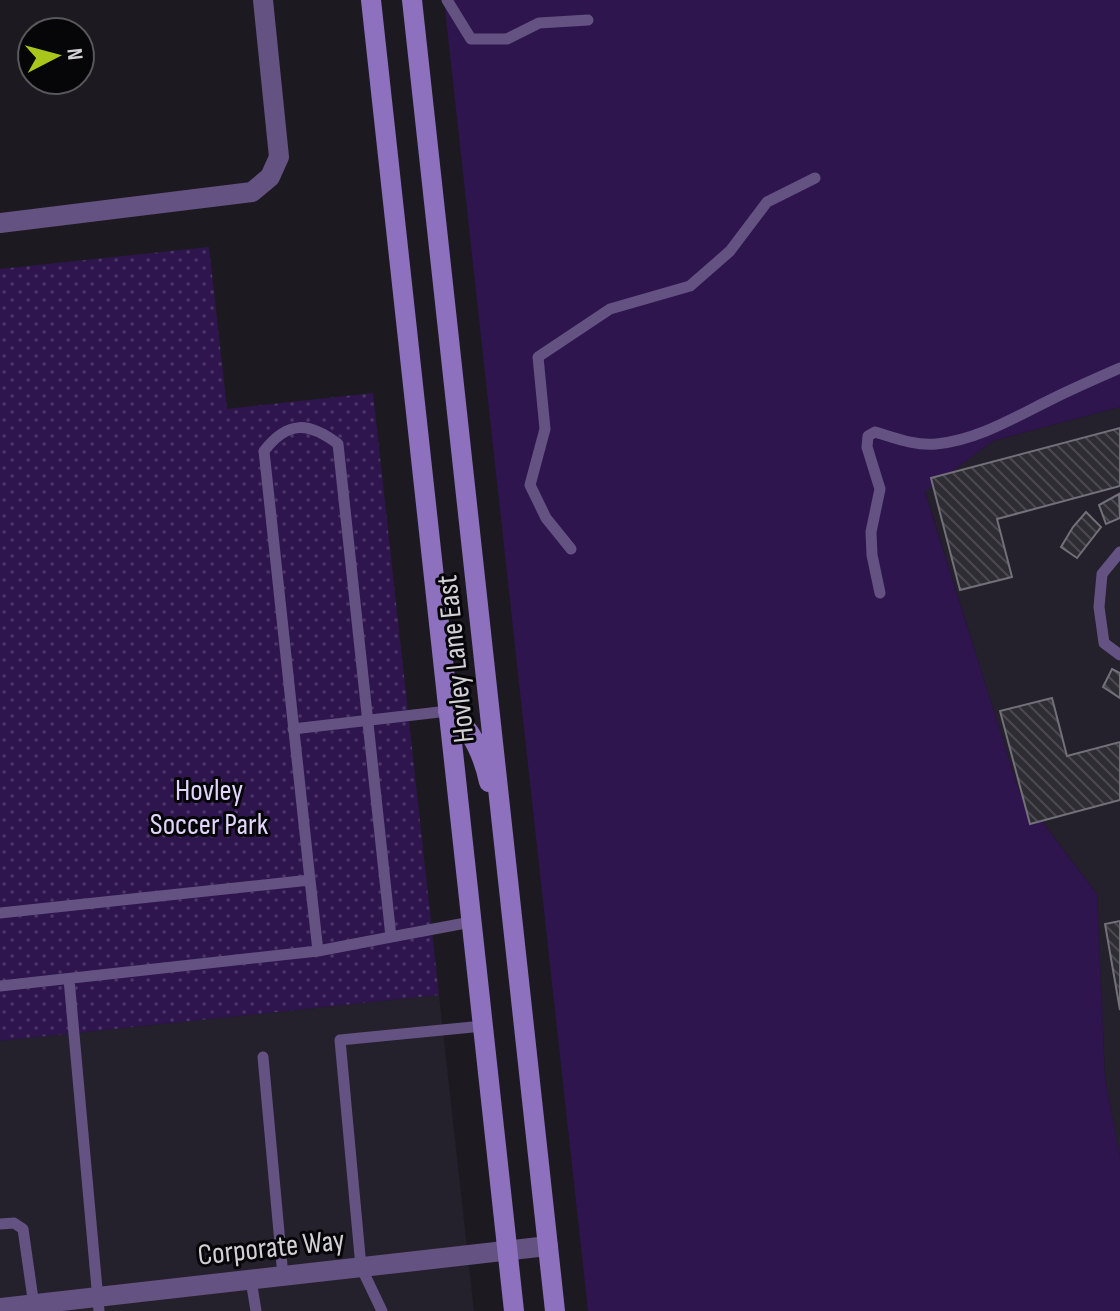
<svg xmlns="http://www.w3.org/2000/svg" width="1120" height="1311" font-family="'Sofia Sans Condensed',sans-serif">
  <defs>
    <pattern id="park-dots" width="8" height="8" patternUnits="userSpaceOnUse" patternTransform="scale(2)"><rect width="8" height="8" fill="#2e154d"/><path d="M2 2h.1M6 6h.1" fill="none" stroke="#4b3666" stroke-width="1.8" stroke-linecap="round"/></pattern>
    <pattern id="building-back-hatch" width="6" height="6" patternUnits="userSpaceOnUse" patternTransform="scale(2)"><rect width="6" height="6" fill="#2f2d34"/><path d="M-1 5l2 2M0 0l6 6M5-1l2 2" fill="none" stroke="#4c4a50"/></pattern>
  </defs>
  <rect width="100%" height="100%" fill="#1c1a20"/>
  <path fill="#24202c" d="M1120,407V1157L1105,1078L1097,894L1019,791L925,491L993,441Z
    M439,995L474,1311H0V1041Z"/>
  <path fill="#2e154d" d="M444,0H1120V407L993,441L925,492L1019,791L1097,894L1105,1078L1120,1157V1311H588Z"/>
  <path fill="url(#park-dots)" d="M209,247L227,409L373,393L439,995L0,1041V269Z"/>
  <path fill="url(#building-back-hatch)" stroke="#727078" stroke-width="2" d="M1120,428V486L997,519L1012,577L960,590L931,478Z
    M1119,494L1120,518L1106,524L1099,505Z
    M1086,512L1101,527L1077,558L1061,547L1073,527Z
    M1112,669L1120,673V698L1103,687Z
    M1052,698L1067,756L1120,742V800L1030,824L1000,711Z
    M1120,921V1010L1105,924Z"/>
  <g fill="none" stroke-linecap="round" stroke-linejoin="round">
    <path stroke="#645282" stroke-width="11" d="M447,0L471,39H507L539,23L588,20
      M571,549L546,518L530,485L545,429L538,357L610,309L690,286L730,251L767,202L815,178
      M1120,552L1102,574L1099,607L1104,643L1120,655
      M880,593L872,555L871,532L880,489L867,447L868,436L875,432C895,438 915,446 936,444C978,440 1015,417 1052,399C1074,388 1097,378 1120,368
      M293,729L448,711
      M310,880L318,951
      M0,913L310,880L264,451C288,420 309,422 338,444L391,937L318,951L0,986
      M391,937L471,922
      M69,979L99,1311
      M263,1057L283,1276
      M0,1224L14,1223L23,1229L34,1306
      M251,1280L256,1311
      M382,1311L361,1267L340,1040L483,1026"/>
    <path stroke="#645282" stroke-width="20" d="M0,223L252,192L270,177L279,157L263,0
      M0,1308L548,1246"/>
    <path stroke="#8e71be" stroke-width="20" d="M371,0L514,1311
      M412,0L555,1311
      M448,711C472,728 483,754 489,782"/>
  </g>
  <g text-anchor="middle" stroke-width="6" stroke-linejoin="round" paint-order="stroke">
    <g font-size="30" fill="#d2d0d5" stroke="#060608">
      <text transform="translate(455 659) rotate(-96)" y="10">Hovley Lane East</text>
      <text transform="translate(271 1247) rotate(-6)" y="10">Corporate Way</text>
    </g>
    <g font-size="30" fill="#e2d4fd" stroke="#060608">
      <text x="209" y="800">Hovley<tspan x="209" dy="34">Soccer Park</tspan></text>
    </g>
  </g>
  <g transform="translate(56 56) rotate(84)"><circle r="38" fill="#060608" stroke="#58575a" stroke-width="2"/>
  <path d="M0-6L14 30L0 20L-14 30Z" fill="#a9c71b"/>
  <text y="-12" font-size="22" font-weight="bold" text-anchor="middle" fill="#d2d0d5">N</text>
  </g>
</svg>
